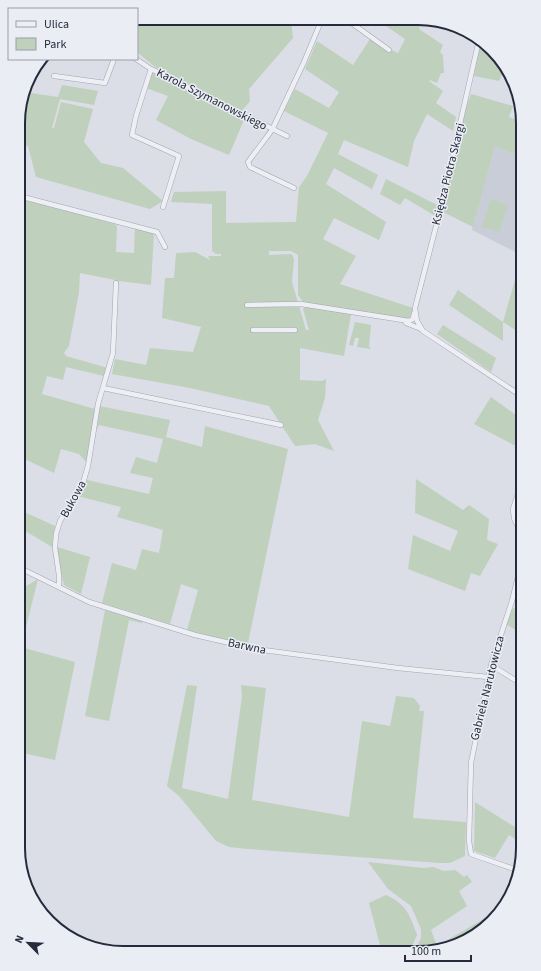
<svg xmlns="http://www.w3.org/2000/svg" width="541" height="971" font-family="'Source Sans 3',sans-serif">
  <rect width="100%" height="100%" fill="#dbdee6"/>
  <path fill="#c9cdd8" d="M495,146L523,158V256L472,230Z"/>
  <path fill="#bfd0bc" d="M138,18L291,19L293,38L249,89L250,101L242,111L155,67L137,52Z
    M377,20H424L421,22L419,29L443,45L440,52L443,55L444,73H441L437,83L430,80L429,81L443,91L436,103L456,117L453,131L427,114L414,141L408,167L344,140L338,154L378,175L372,189L334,168L326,184L386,222L379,240L334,218L323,239L356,256L340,284L413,308L410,317L406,319L303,302L298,295V255L291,251H269V255L292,254L294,259L292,282L306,330H309L303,309L306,307L351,314L344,356L300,348V380L322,381L326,379L325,398L318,420L334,451L315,444L295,446L269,406L190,388L112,374L115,359L146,365L150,348L193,352L201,327L162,318L165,278H174L176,253L195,252L210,260L208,256H221V254H216L212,251V204L171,202L174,192L226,191V223L296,222L299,187L307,176L328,133L284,111L295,89L329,108L339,92L305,69L317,41L353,65L370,39L390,52L392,50L398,53L405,39Z
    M480,41L487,44L504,70L499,81L474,76Z
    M153,73L244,120L229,155L191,139L156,120L168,96L146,88L151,75Z
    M62,85L98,91L94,105L60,99L52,128H54L61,102L93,109L84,142L101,163L123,168L163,201L150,209L36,177L28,146H22L23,139L19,136V110L24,92L58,97Z
    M471,94L513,106L509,117L523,123V158L495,146L473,227L443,212L464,113Z
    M386,179L439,206L437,217L405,198L400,205L380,194Z
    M19,198L115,224L117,226L116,252L134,253L135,228L154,233L151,285L119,281L118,283L115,282V280L80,273L79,292L69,346L64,353L66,356L108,368L104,376L66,367L63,380L47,376L42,394L95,409L87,463L79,454L61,449L54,473L18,456L19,217L23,213L19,210Z
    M491,199L508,205L499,232L482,227Z
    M517,273L523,276V335L503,322V341L449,305L458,290L503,322Z
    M355,322L371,325L369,346L371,349L357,347L359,338H355L353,346L349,345Z
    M443,325L496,358L491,372L437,334Z
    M491,397L523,420V450L474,424Z
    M99,406L170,420L166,437L202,447L205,426L288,449L248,643L245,645L187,630L198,590L181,584L170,624L102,603L112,563L136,570L142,549L159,553L163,530L117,517L121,507L77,496L84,486L87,480L149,494L153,478L130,473L136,457L157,463L163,439L99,425L97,429Z
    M416,479L463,510L469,505L489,519L487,540L498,544L480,576L471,573L465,591L408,569L413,535L450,551L458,531L415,513Z
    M18,509L55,526L52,547L27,532H18Z
    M57,547L90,557L81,594L64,585L57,556Z
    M38,579L21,647L75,662L55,760L18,752V587L28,585Z
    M513,608L523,613V635L506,624Z
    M105,610L142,621V623L129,620L109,721L85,716Z
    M187,685L197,686L182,788L228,799L242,696L241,685L266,688L252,800L349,817L362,721L390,726L396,696L414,698L420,706L419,711H424L413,818L466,822L465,856L450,863H440L248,849L229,847L216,841L179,796L167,786Z
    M475,802L523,832L522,843L509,835L495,858L474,851Z
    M368,862L423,868L433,867L444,871L455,870L464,877L467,875L472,882L459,891L467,906L431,930L437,946L487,917L489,921L452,947L414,953L421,938V929L411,906L388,889Z
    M386,895C406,904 410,915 417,935L409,953H382L369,903Z"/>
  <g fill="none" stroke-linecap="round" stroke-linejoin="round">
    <defs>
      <path id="minor" d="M346,19L389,50
        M479,40L442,203L415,308L417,321L423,331L523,397
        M136,59L151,69L287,136
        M151,69L136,116L132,135L179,156L163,207
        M54,76L105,83L114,59
        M294,188L250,167L248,162L272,130L304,62L322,19
        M19,196L157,232L165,247
        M247,305L301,304L409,321L413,319L414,313
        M406,323L421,329
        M253,330H295
        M103,388L281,425
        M18,567L89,602L195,635L256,649L398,668L488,677
        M59,586V575L55,548L56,534L60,521L83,483L88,466L98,404L113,353L116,283
        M491,665L523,685
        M517,870L471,854L469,841L471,763L491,665L512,601L523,556L522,536L514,518L513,509L523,479"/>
    </defs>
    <use href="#minor" stroke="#a1a5b0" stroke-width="5.5"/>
    <use href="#minor" stroke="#eeeff4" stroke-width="4.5"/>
  </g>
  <g text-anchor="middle" stroke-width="3" stroke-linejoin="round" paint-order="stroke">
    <g font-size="12" fill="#252b3c" stroke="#eaedf4">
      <text transform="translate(212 99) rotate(27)" y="4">Karola Szymanowskiego</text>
      <text transform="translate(448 174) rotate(-76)" y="4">Księdza Piotra Skargi</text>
      <text transform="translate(73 499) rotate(-61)" y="4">Bukowa</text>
      <text transform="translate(247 646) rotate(12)" y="4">Barwna</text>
      <text transform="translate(487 688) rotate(-76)" y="4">Gabriela Narutowicza</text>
    </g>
  </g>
  <path d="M0 0H541V971H0ZM123 25H418A98 98 0 0 1 516 123V848A98 98 0 0 1 418 946H123A98 98 0 0 1 25 848V123A98 98 0 0 1 123 25Z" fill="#eaedf4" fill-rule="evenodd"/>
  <path fill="none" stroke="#252b3c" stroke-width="2" d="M123 25H418A98 98 0 0 1 516 123V848A98 98 0 0 1 418 946H123A98 98 0 0 1 25 848V123A98 98 0 0 1 123 25Z"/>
  <rect x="8" y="8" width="130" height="52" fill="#eaedf4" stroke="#9b9faa"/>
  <rect x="16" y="21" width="20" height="6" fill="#eeeff4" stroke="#9b9faa"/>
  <text x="44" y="28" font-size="12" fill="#252b3c">Ulica</text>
  <rect x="16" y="38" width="20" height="12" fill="#bfd0bc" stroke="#9b9faa"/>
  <text x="44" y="48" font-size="12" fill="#252b3c">Park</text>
  <g transform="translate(28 943) rotate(294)" stroke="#eaedf4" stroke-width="3" paint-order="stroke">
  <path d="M0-3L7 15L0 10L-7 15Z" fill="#252b3c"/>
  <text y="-6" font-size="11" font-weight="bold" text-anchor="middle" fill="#252b3c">N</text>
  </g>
  <path d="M405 955v6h66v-6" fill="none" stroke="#252b3c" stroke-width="2"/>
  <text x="411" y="955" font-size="12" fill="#252b3c" stroke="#eaedf4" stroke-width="3" paint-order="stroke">100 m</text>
</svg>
